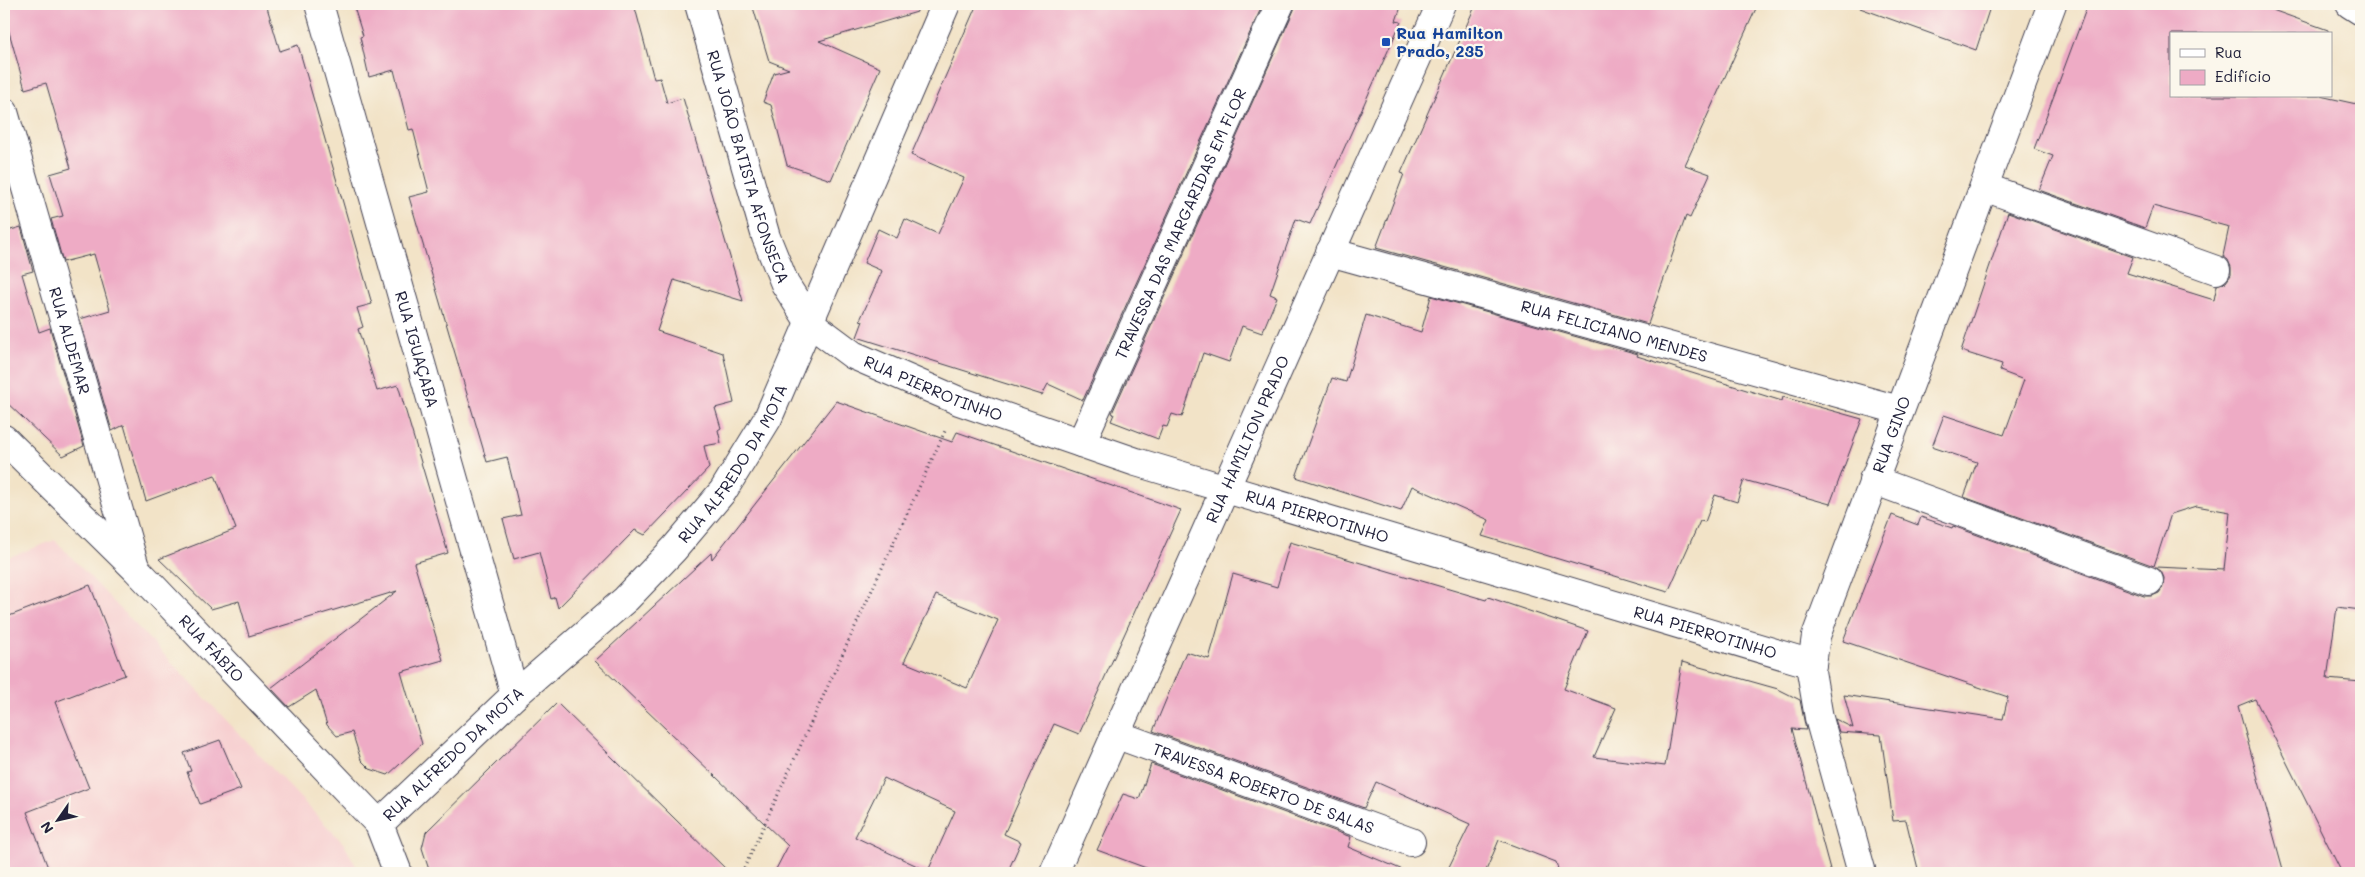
<svg xmlns="http://www.w3.org/2000/svg" width="2365" height="877" font-family="Mali,sans-serif">
  <rect width="100%" height="100%" fill="#fbf7ec"/>
  <filter id="ink" filterUnits="userSpaceOnUse"><feTurbulence type="fractalNoise" baseFrequency=".02" numOctaves="2"/><feDisplacementMap in="SourceGraphic" scale="10" xChannelSelector="R" yChannelSelector="G"/><feConvolveMatrix kernelMatrix="1 2 1 2 8 2 1 2 1" color-interpolation-filters="sRGB"/></filter>
  <filter id="wash" filterUnits="userSpaceOnUse"><feTurbulence type="fractalNoise" baseFrequency=".0096" numOctaves="4" result="noise"/><feDisplacementMap in="SourceGraphic" scale="20" xChannelSelector="R" yChannelSelector="G"/><feGaussianBlur stdDeviation="1.12" result="paint"/><feColorMatrix in="noise" values="0 0 0 0 0 0 0 0 0 0 0 0 0 0 0 0 0 1.4 0 .05"/><feComposite in="paint" operator="in"/></filter>
  <g filter="url(#wash)">
    <rect width="100%" height="100%" fill="#f2e3c7"/>
    <path fill="#f7cfd0" d="M55,540L344,844L360,873H4V559Z"/>
    <g id="blocks">
      <path fill="#eeabc5" fill-rule="evenodd" d="M4,4H266L280,51L298,45L372,304L357,308L363,327L358,329L377,391L398,385L448,553L414,563L443,660L401,672L422,744L388,775L370,769L361,760L352,732L337,736L327,725L316,690L289,707L271,688L397,591L249,636L239,601L211,609L159,559L236,529L215,475L146,501L124,425L112,431L80,319L110,310L94,254L63,262L51,219L63,216L50,174L71,168L46,83L25,89L4,14Z
        M353,4H634L654,79L660,78L667,103L683,98L743,301L674,280L657,331L723,353L734,403L715,408L721,428L718,430L721,443L704,446L709,468L645,535L635,530L558,608L555,597L551,599L539,552L514,559L503,519L521,515L507,457L487,462L409,197L429,192L413,129L409,130L394,70L369,77L360,37L363,36Z
        M752,4H916L917,12L819,41L880,68L831,180L787,165L771,105L763,102L774,73L789,69L769,61Z
        M977,4H1263L1083,400L1048,384L1042,395L857,337L863,321L860,320L882,271L864,263L878,229L897,238L905,219L938,234L964,178L911,155Z
        M1295,4H1402L1396,21L1401,22L1310,224L1296,219L1270,294L1277,297L1262,333L1242,326L1229,362L1203,353L1182,417L1172,414L1167,427L1163,426L1158,439L1111,421L1114,414L1112,413L1294,10Z
        M1476,4H1758L1685,165L1710,174L1690,218L1686,216L1648,324L1376,248L1404,174L1401,173Z
        M1861,4H1991L1976,50L1860,8Z
        M2088,4H2256L2328,30V34H2171V96H2320L2361,105V610L2337,607L2327,679L2361,682V873H2342L2255,699L2238,706L2284,873H1919L1906,820L1893,821L1881,735L1839,732L1835,719L1853,728L1844,695L2003,719L2008,697L1843,641L1892,515L1918,525L1921,517L1952,528L1953,526L2144,596H2152L2159,593L2163,587L2164,578L2161,571L2155,567L2224,570L2230,512L2196,506L2171,514L2154,566L1964,497L1977,462L1932,447L1944,415L2004,435L2024,380L2000,371L2002,364L1961,351L2008,212L2133,257L2127,273L2214,300L2217,285L2226,282L2231,275V267L2228,260L2223,256L2229,227L2153,206L2145,228L2039,190L2053,156L2034,149Z
        M21,227L33,271L22,274L39,332L50,328L84,446L63,456L4,400V232Z
        M1431,296L1638,354L1637,356L1782,401L1783,397L1862,419L1830,504L1744,480L1737,502L1715,495L1705,522L1700,521L1668,592L1482,536L1489,520L1412,486L1401,511L1296,477L1332,378L1346,382L1366,315L1421,332Z
        M836,401L952,442L957,432L1181,510L1079,734L1054,724L1004,834L1021,842L1007,873H774L788,846L595,661L711,553L712,559ZM936,595L998,620L967,688L904,662ZM884,778L955,811L928,871L855,837Z
        M1290,542L1486,600L1488,597L1588,631L1564,689L1616,708L1594,757L1665,766L1682,662L1778,689L1800,700L1806,730L1792,729L1831,873H1559L1556,862L1499,840L1485,873H1446L1470,824L1376,782L1364,808L1153,731L1186,652L1209,659L1233,574L1277,587Z
        M90,585L125,675L55,702L89,788L27,812L50,873H4V618Z
        M557,703L730,873H430L422,848L426,832Z
        M220,740L241,789L200,804L187,772L191,771L184,753Z
        M1151,764L1351,837L1348,847L1410,873H1160L1097,850L1123,794L1139,799Z"/>
    </g>
  </g>
  <g filter="url(#ink)">
    <use href="#blocks" fill-opacity="0" stroke="#413f50" stroke-width="1"/>
    <g fill="none" stroke-linecap="round" stroke-linejoin="round">
      <defs>
        <g id="minor">
          <path id="s1" d="M319,4L515,695"/>
          <path id="s2" d="M699,4L766,237L785,284L810,323L853,355L959,401L1136,462L1812,664"/>
          <path d="M2350,4L2361,11"/>
          <path id="s3" d="M4,112L135,567"/>
          <path d="M1984,187L2216,270"/>
          <path id="s4" d="M1330,252L1899,410"/>
          <path id="s5" d="M4,439L136,569L379,824L398,873"/>
          <path id="s6" d="M1081,443L1280,4"/>
          <path d="M1873,480L2149,581"/>
          <path id="s7" d="M1115,734L1411,842"/>
          <path id="s8" d="M379,824L515,695L626,599L674,549L723,491L768,418L946,4"/>
          <path id="s9" d="M1862,873L1819,718L1811,671L1816,636L2052,4"/>
        </g>
        <g id="major">
          <path id="s10" d="M1054,873L1441,4"/>
        </g>
      </defs>
      <use href="#minor" stroke="#413f50" stroke-width="30"/>
      <use href="#major" stroke="#413f50" stroke-width="30"/>
      <path stroke="#413f50" stroke-width="3" stroke-dasharray="1 4" stroke-linecap="butt" d="M742,873L945,431"/>
      <use href="#minor" stroke="#fff" stroke-width="28"/>
      <use href="#major" stroke="#fff" stroke-width="28"/>
    </g>
  </g>
  <rect fill="#1a4fb4" stroke="#fbf7ec" stroke-width="2" x="1381" y="37" width="10" height="10" rx="2.5"/>
  <g text-anchor="middle" stroke-width="4.5" stroke-linejoin="round" paint-order="stroke">
    <g font-size="16" font-weight="bold" fill="#164399" stroke="#fbf7ec" text-anchor="start">
      <text x="1396" y="39">Rua Hamilton<tspan x="1396" dy="18">Prado, 235</tspan></text>
    </g>
    <g font-size="16" fill="#22223b" stroke="#fbf7ec">
      <text dy="6" stroke="none"><textPath href="#s2" startOffset="170">RUA JOÃO BATISTA AFONSECA</textPath></text>
      <text dy="6" stroke="none"><textPath href="#s6" startOffset="241">TRAVESSA DAS MARGARIDAS EM FLOR</textPath></text>
      <text dy="6" stroke="none"><textPath href="#s4" startOffset="295">RUA FELICIANO MENDES</textPath></text>
      <text dy="6" stroke="none"><textPath href="#s3" startOffset="238">RUA ALDEMAR</textPath></text>
      <text dy="6" stroke="none"><textPath href="#s1" startOffset="359">RUA IGUAÇABA</textPath></text>
      <text dy="6" stroke="none"><textPath href="#s2" startOffset="480">RUA PIERROTINHO</textPath></text>
      <text dy="6" stroke="none"><textPath href="#s9" startOffset="459">RUA GINO</textPath></text>
      <text dy="6" stroke="none"><textPath href="#s10" startOffset="475">RUA HAMILTON PRADO</textPath></text>
      <text dy="6" stroke="none"><textPath href="#s8" startOffset="508">RUA ALFREDO DA MOTA</textPath></text>
      <text dy="6" stroke="none"><textPath href="#s2" startOffset="885">RUA PIERROTINHO</textPath></text>
      <text dy="6" stroke="none"><textPath href="#s2" startOffset="1290">RUA PIERROTINHO</textPath></text>
      <text dy="6" stroke="none"><textPath href="#s5" startOffset="295">RUA FÁBIO</textPath></text>
      <text dy="6" stroke="none"><textPath href="#s8" startOffset="102">RUA ALFREDO DA MOTA</textPath></text>
      <text dy="6" stroke="none"><textPath href="#s7" startOffset="158">TRAVESSA ROBERTO DE SALAS</textPath></text>
    </g>
  </g>
  <rect width="2365" height="877" fill="none" stroke="#fbf7ec" stroke-width="20"/>
  <rect x="2170" y="32" width="162" height="65" fill="#fbf7ec" stroke="#a4a2a5"/>
  <rect x="2180" y="49" width="25" height="8" fill="#ffffff" stroke="#a4a2a5"/>
  <text x="2215" y="58" font-size="15" fill="#22223b">Rua</text>
  <rect x="2180" y="70" width="25" height="15" fill="#eeabc5" stroke="#a4a2a5"/>
  <text x="2215" y="82" font-size="15" fill="#22223b">Edifício</text>
  <g transform="translate(58 820) rotate(236)" stroke="#fbf7ec" stroke-width="4" paint-order="stroke">
  <path d="M0-4L9 19L0 12L-9 19Z" fill="#22223b"/>
  <text y="-8" font-size="14" font-weight="bold" text-anchor="middle" fill="#22223b">N</text>
  </g>
</svg>
